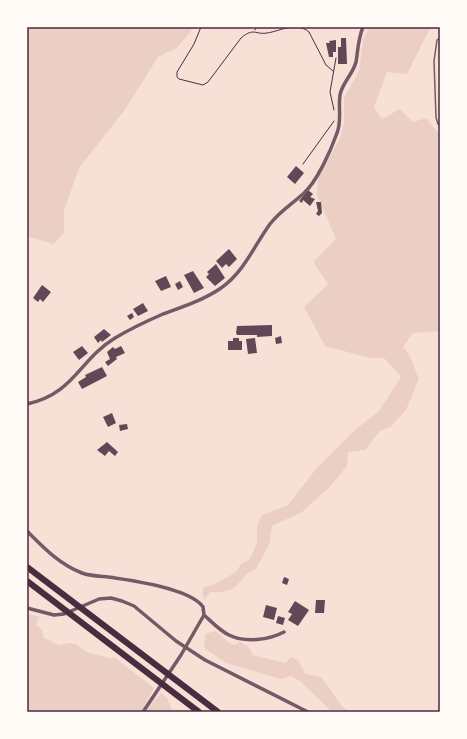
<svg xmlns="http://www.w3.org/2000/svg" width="467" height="739" font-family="'Nunito Sans',sans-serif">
  <rect width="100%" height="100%" fill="#f7e1d7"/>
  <path fill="#ebcfc5" d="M27,27H194L177,48L158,57L124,111L79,168L64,210V233L53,244L27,236Z
    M369,27H440L429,30L407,74L387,72L374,107L382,119L400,109L413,122L426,118L440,135V331L413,333L403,347L409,354L419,379L406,410L390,427L380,431L365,450L348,452L347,466L330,487L302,512L272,526L269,545L256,569C243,574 246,577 237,585C230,592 218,593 210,592L204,600L202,592L204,587L213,585L236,572L241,564L250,559L257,543V526L262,515L288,505L316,469L356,429L379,411L401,377L384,358H370L325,346L304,307L328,284L313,262L336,239L317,195L318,178L341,136L344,123V98L359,71L363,40Z
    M27,613L39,617L36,625L42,630L44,638L59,645L70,643L76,644L87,652L112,659L114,657L154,688L141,712H27Z
    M215,631C223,636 226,642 234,645L240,642L248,646L253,655L285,663L291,657L299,661L305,674L321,677L342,706L349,712H332L300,681L291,676L281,679L226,663L204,648L205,634Z
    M161,693L167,698L173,712H145Z"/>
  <path fill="#644757" d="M341,38H346L347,64H338V47H341Z
    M336,40V52H333V57H329L326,43H330L329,41Z
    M296,166L304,173L295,184L287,177Z
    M308,190L313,194L310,197L315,199L310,206L303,200L302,203L299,201Z
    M316,202H321L322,213L319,216L316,214L318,211Z
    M229,249L237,259L229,267L226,264L222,268L216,261Z
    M216,264L225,278L215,286L206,277L209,274L207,272Z
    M193,271L204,288L194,293L184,275Z
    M166,276L171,287L161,291L155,281Z
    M180,281L183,287L178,290L175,284Z
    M42,285L51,292L43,302L40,299L38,302L33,298Z
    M143,303L148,311L138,316L133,309Z
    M132,313L134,317L130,320L127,316Z
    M272,325V336L257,337V335H237L236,333L237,326Z
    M104,329L111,335L102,342L101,340L98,343L94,337Z
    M281,336L282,343L276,344L275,338Z
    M233,338H239V341H242V350H228V341H233Z
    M255,338L257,353L248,354L246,339Z
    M82,346L88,353L79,360L73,352Z
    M121,346L125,353L116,357L117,359L108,366L105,362L110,359L107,352L113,347L115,349Z
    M102,367L107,376L82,389L78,382L86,377L85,375Z
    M112,413L116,423L108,427L103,417Z
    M127,424L128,429L120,431L119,425Z
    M107,442L118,452L115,456L109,451L105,456L97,450Z
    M284,577L289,579L287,585L282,583Z
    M316,600H325L324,613H315Z
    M295,601L309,610L298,626L288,620L292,614L288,612Z
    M266,605L277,608L274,620L263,617Z
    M278,616L285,618L283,625L276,623Z"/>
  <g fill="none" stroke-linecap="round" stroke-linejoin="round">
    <path stroke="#4a2c40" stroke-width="1" d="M201,27L194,44L177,72V77L179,79L203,85L208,82L241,38C254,27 255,35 267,33C281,31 296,21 309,32L326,65L333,71
      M255,30L257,27
      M334,110L330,92L336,58
      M303,164L334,121"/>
    <path stroke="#755966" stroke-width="1.5" d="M440,38L437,40L434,61L436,117L438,124L440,125"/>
    <path stroke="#755966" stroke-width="3.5" d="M27,404C74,394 79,360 115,338C130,329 147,321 163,314C182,307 204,300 221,288C244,272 254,246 270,224C280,211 292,204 303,194C317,182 331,150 337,133C342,121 338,107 340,95C342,83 353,74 356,62C358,50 358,39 363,27
      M27,531C44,548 59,564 82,573C93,577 104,576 115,578C136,581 191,589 203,607L204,615L181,655L143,712
      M27,608L54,615L64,614L99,599L111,598L122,601L134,606L176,641L205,660L308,712
      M204,615C211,621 220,631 229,635C245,643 269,640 284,632"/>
    <path stroke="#4a2c40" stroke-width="6" d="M27,567L218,712
      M27,581L199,712"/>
  </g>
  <rect width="467" height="739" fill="none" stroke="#fffaf5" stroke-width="56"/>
  <rect x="28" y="28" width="411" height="683" fill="none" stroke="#4a2c40" stroke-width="1.5"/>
</svg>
